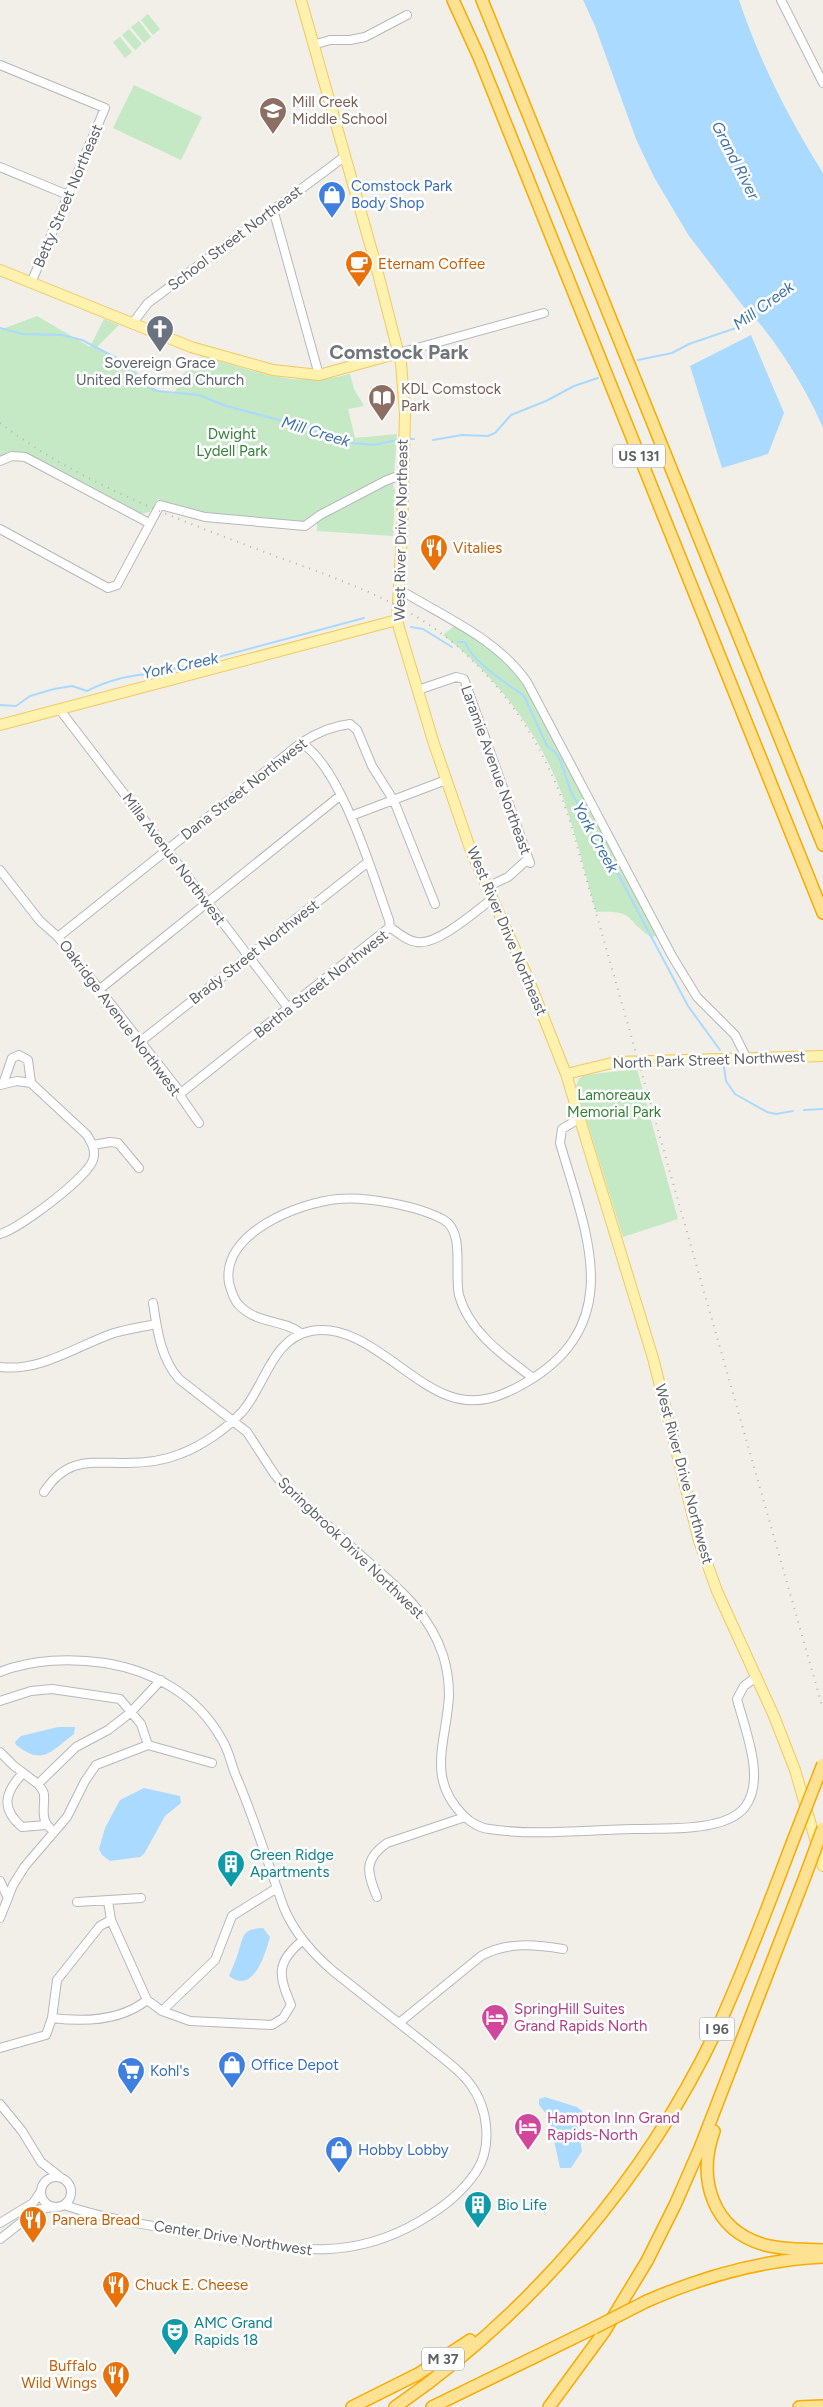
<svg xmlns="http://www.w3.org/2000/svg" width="823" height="2407" font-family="Figtree,sans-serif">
  <rect width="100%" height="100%" fill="#f1efe8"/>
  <path fill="#c5e8c5" d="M148,14L160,29L153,35L141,20Z
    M139,21L151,37L144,43L131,27Z
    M129,29L142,44L135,50L122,35Z
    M120,37L132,52L125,58L113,42Z
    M134,85L202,117L181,160L113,128Z
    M37,316L90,347L104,319L119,325L96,348C107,354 122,359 131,367C150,383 147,390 174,394L184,373L194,366L202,356C252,371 299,389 350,374L354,389L364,406L348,409L355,438L397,434L393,488L395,489L393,536L317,531V523L204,515L158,499L150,512L140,514L21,453L8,452L0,456V330Z
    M457,624L519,669L661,935L651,937C623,919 637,910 596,912C583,867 573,820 555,777C531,722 491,672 443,635Z
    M637,1069L678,1219L623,1237L576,1086L579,1079L584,1075Z"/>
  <path fill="#aadaff" d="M583,0H739C759,60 789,119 823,173V428C809,393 771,331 743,306L689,236L654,177L636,139L595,26Z
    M751,335L784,413L768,454L722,468L690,366Z
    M58,1727H75L74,1734C50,1752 43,1766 16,1745L15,1742L21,1736Z
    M144,1788L180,1796L181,1803L165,1816L144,1854L140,1857L110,1861L102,1855L99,1849L105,1828L120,1800Z
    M263,1928L270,1937C265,1955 253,1995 229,1976C232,1968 236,1961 238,1953C244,1936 241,1929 263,1928Z
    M545,2097L577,2107L582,2111L578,2126L582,2151L571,2168H560L549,2117L539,2105V2099Z"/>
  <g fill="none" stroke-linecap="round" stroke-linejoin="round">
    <path stroke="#aadaff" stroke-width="2" d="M0,328L23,334L62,335L82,340L128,364L141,383L157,391L199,395L226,406L302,426L353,443L374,445L401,439
      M638,360L672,353L689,344L736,328L755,314
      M409,439H414
      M433,440L462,435L488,436L495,433L511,415L546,401L574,386L598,378
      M411,627L423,629L452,647
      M458,642H465C472,662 506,683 523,695L526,700L547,746L556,753L561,762L571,792L601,842L688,1006L720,1050
      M0,705L16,706L30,696L54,689L72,686L87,691C109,680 131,674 155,674L364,618
      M724,1067L726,1081L735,1094L767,1112L776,1114L793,1111
      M804,1110L823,1109"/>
    <defs>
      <path id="minor" d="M781,0L823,83
        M313,45L330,40H350L365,37L407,15
        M0,65L105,108L31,283
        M0,167L68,195
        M273,209L319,375
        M132,324L148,303L344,157
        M399,353L544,313
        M0,461L12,456L25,457L149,523
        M0,529L108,588L117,585L160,505L205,517L305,526L320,515L385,481L395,477L403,478
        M399,593L407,594C449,619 499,641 527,682L672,956L697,997L735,1035L747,1059
        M418,690L456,677L464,679L530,863
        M60,710L289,1009
        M301,743C341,766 373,876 389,920L390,927
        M351,816L446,780
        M0,870L40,921L58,937L181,1093V1097L199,1123
        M487,887L508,877L528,859
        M390,927C398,933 407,941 417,942C437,946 476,911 492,899
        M58,937L301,743C316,733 332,726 350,724L357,730L372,766L394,801L435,904
        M100,989L341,795
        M141,1041L368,862
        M3,1084L12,1058L19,1055L28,1060L31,1083
        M0,1085L17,1081L31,1083L87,1135C92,1144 96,1150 93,1160C87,1178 19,1229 0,1234
        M181,1093L390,927
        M93,1145L110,1142L118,1143L139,1168
        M153,1303C157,1330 161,1359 179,1379L247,1432L275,1475L288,1490C311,1510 334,1531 357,1552C391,1582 428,1609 443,1655C447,1668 449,1682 449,1695C447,1741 425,1778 464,1816C470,1822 480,1828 489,1829C536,1836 586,1830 633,1829C659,1828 688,1830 713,1824C724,1822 738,1816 745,1807C766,1779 745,1730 737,1699L744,1686L756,1677
        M301,1333C280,1318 257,1325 238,1304C233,1298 231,1290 229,1283C221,1233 298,1203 338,1199C366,1196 419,1206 444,1220C465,1232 454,1274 459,1295C469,1332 504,1356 533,1378
        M0,1367C41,1372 76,1346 114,1333C128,1329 142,1327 156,1324
        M44,1492C67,1457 90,1463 126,1463C144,1463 163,1461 180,1454C202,1446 226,1429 242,1412C265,1386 272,1338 311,1331C360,1321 406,1381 449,1396C477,1406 501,1397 525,1383C628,1324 586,1233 560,1143L562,1129L580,1118
        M0,1672C32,1659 71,1658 105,1663C153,1671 196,1694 221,1738C229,1750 231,1764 236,1776C255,1820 268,1864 284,1908C295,1934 312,1953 333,1971C365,1996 396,2021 428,2046C442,2058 459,2069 470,2084C488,2107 493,2147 476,2172C461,2194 442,2208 420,2221C344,2266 281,2247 200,2234C154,2226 108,2220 64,2205
        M0,1701L31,1691L52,1689L120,1699L141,1724L148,1745
        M0,1752L14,1766L38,1784L76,1747L108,1730L130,1713L161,1680
        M23,1773C5,1792 0,1808 22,1827L46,1825
        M38,1784C40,1787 44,1791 44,1795C45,1806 40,1819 50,1828
        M0,1881L8,1898
        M377,1897C367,1872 363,1860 387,1843L465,1817
        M108,1901L111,1920L147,2000L162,2011L190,2021L272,2025L283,2018L291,2005C279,1976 275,1963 302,1941
        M77,1902L141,1898
        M0,1918L13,1885L25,1866L67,1817L85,1781L96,1765L148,1745L212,1763
        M162,2011L215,1960L232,1916L277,1888
        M52,2018C84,2022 121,2021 147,2000
        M399,2023L481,1956C506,1942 534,1944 563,1949
        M0,2048L46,2035L52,2018L57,1980L100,1926L111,1920
        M0,2104L22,2131L41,2162L60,2177
        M41 2192a15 15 0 1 1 30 0a15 15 0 1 1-30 0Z
        M0,2223L33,2203L41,2191
        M0,2239L37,2210L53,2207"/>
      <path id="major" d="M301,0L375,262L401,363L405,414L402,535L397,620L399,628L434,744L471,851L528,978L566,1074L653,1358L699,1541L717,1591L774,1716L795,1770L823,1866
        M0,270L191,347L273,370L319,375L399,353
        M0,725L397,620
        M566,1074L616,1062L823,1056"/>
      <path id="highway" d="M453,0L479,57L823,913
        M482,0L823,845
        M714,2131C697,2179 712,2230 765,2245C784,2250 804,2249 823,2250
        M647,2301C704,2276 761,2260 823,2257
        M352,2407L418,2374L470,2340
        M395,2407C531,2314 648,2176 718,2027C746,1966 770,1901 794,1838
        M432,2407L594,2328
        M549,2407L604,2332L647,2261L675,2205L700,2148L806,1874
        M799,2407L823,2406"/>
    </defs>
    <use href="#minor" stroke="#b5b8bc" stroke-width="10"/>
    <use href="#major" stroke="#f2c960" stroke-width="12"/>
    <use href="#highway" stroke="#f9ab00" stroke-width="14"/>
    <use href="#minor" stroke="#fff" stroke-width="8"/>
    <use href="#major" stroke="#fff2af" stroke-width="10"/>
    <use href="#highway" stroke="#fde293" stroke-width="11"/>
    <path stroke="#b6b7b8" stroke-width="2" stroke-dasharray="1 6" stroke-linecap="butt" d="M0,423C82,485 180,520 275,556C338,579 405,601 457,646C512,695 545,749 569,818L823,1709"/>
    <defs>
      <path id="highway-bridge" d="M794,1838L823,1764
        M806,1874L823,1828
        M594,2328L647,2301"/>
    </defs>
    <use href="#highway-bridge" stroke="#f9ab00" stroke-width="14" stroke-linecap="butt"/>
    <use href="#highway-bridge" stroke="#fde293" stroke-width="11"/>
  </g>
  <defs>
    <symbol id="school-pin" viewBox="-11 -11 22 30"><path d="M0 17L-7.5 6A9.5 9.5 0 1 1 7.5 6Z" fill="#8d6e63" stroke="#fff"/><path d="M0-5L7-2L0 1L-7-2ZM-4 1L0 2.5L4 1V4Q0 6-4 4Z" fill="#fff"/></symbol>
    <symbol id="shop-pin" viewBox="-11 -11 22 30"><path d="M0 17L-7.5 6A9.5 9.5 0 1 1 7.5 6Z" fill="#3f7fe0" stroke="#fff"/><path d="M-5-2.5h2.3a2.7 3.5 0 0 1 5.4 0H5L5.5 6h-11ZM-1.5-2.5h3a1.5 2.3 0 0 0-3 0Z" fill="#fff"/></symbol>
    <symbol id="cafe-pin" viewBox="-11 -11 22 30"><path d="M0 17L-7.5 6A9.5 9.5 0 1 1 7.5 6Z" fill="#e8710a" stroke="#fff"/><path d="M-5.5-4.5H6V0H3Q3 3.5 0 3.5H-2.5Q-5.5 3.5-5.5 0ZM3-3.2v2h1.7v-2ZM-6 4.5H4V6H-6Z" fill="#fff"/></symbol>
    <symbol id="church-pin" viewBox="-11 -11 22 30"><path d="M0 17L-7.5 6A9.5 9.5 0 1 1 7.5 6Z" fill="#6b7280" stroke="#fff"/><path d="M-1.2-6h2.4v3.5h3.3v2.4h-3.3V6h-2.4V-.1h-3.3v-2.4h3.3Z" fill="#fff"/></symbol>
    <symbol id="library-pin" viewBox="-11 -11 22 30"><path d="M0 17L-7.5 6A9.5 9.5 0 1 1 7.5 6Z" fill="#8d6e63" stroke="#fff"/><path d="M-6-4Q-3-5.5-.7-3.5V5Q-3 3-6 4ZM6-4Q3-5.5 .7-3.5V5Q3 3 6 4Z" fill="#fff"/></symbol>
    <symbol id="restaurant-pin" viewBox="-11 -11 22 30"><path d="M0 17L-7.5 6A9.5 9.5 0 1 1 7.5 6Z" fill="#e8710a" stroke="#fff"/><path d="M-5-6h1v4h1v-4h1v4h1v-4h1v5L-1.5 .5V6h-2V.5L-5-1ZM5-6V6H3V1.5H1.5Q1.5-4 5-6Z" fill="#fff"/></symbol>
    <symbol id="building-pin" viewBox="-11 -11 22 30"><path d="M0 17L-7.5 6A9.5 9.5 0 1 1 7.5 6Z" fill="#0f9aa8" stroke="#fff"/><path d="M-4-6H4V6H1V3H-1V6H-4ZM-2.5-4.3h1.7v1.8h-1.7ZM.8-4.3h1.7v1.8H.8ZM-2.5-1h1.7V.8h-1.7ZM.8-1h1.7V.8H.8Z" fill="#fff"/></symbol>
    <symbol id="hotel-pin" viewBox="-11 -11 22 30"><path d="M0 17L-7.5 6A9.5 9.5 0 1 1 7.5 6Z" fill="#d1479c" stroke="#fff"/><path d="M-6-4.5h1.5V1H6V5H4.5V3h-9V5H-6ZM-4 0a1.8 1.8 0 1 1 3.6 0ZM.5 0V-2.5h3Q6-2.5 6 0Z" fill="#fff"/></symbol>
    <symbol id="supermarket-pin" viewBox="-11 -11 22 30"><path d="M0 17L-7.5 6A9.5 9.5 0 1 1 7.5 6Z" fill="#3f7fe0" stroke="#fff"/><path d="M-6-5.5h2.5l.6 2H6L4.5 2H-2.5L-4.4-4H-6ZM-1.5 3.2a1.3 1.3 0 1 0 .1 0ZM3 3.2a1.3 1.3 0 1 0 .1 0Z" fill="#fff"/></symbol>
    <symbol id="theatre-pin" viewBox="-11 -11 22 30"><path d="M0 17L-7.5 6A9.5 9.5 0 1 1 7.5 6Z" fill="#0f9aa8" stroke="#fff"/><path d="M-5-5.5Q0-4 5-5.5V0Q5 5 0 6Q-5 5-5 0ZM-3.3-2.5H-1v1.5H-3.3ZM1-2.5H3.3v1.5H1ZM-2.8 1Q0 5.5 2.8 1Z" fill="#fff"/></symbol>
  </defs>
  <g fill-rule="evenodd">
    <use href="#school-pin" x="257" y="95" width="32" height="43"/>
    <use href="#shop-pin" x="316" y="179" width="32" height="43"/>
    <use href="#cafe-pin" x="343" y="248" width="32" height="43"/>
    <use href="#church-pin" x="144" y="313" width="32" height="43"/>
    <use href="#library-pin" x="366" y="382" width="32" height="43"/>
    <use href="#restaurant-pin" x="418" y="532" width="32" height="43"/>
    <use href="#building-pin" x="215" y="1848" width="32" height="43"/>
    <use href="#hotel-pin" x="479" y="2002" width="32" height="43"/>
    <use href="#shop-pin" x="216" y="2049" width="32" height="43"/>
    <use href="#supermarket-pin" x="115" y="2055" width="32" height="43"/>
    <use href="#hotel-pin" x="512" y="2111" width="32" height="43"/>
    <use href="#shop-pin" x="323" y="2134" width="32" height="43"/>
    <use href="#building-pin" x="462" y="2189" width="32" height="43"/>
    <use href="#restaurant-pin" x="17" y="2204" width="32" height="43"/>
    <use href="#restaurant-pin" x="100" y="2269" width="32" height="43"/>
    <use href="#theatre-pin" x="159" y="2316" width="32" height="43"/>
    <use href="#restaurant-pin" x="100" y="2359" width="32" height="43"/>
  </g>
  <g text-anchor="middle" stroke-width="5" stroke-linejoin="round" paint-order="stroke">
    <g fill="#fff" stroke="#8f9295" stroke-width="1">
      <rect x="613" y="444.5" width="52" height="23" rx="4"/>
      <rect x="699.5" y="2017.5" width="35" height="23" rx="4"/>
      <rect x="422" y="2347.5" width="42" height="23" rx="4"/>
    </g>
    <g font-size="14" font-weight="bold" fill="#5f6368">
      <text x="639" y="461">US 131</text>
      <text x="717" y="2034">I 96</text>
      <text x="443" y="2364">M 37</text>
    </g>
    <g font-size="15" fill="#785e54" stroke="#fff" text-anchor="start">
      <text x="292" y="107">Mill Creek<tspan x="292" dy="17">Middle School</tspan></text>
      <text x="401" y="394">KDL Comstock<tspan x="401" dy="17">Park</tspan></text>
    </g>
    <g font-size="15" fill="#366cbe" stroke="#fff" text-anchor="start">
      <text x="351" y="191">Comstock Park<tspan x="351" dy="17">Body Shop</tspan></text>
      <text x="251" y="2070">Office Depot</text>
      <text x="150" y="2076">Kohl's</text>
      <text x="358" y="2155">Hobby Lobby</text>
    </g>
    <g font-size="15" fill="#5f6368" stroke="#fff">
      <text transform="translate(68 196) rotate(-67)" y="5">Betty Street Northeast</text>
      <text transform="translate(235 238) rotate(-37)" y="5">School Street Northeast</text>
      <text transform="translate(401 530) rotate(-89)" y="5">West River Drive Northeast</text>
      <text transform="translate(496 770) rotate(70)" y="5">Laramie Avenue Northeast</text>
      <text transform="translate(244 789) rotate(-38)" y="5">Dana Street Northwest</text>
      <text transform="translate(174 859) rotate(53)" y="5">Milla Avenue Northwest</text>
      <text transform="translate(507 931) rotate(67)" y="5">West River Drive Northeast</text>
      <text transform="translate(254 952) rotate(-38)" y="5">Brady Street Northwest</text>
      <text transform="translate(321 984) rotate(-38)" y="5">Bertha Street Northwest</text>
      <text transform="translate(120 1018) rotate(53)" y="5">Oakridge Avenue Northwest</text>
      <text transform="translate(709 1060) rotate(-2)" y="5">North Park Street Northwest</text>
      <text transform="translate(684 1474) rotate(75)" y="5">West River Drive Northwest</text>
      <text transform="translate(351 1548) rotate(44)" y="5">Springbrook Drive Northwest</text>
      <text transform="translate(233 2238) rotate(9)" y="5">Center Drive Northwest</text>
    </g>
    <g font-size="15" fill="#c56008" stroke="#fff" text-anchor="start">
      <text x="378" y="269">Eternam Coffee</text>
      <text x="453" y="553">Vitalies</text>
      <text x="52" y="2225">Panera Bread</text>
      <text x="135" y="2290">Chuck E. Cheese</text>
      <text x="97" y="2371" text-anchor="end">Buffalo<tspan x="97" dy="17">Wild Wings</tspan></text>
    </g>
    <g font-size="15" fill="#5b616d" stroke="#fff">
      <text x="160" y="368">Sovereign Grace<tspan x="160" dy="17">United Reformed Church</tspan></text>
    </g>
    <g font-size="15" fill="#348238" stroke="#fff">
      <text x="232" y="439">Dwight<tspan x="232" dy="17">Lydell Park</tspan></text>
      <text x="614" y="1100">Lamoreaux<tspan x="614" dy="17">Memorial Park</tspan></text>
    </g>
    <g font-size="15" fill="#0d838f" stroke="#fff" text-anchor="start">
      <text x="250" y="1860">Green Ridge<tspan x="250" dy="17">Apartments</tspan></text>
      <text x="497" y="2210">Bio Life</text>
      <text x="194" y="2328">AMC Grand<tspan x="194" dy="17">Rapids 18</tspan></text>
    </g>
    <g font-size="15" fill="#b23c85" stroke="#fff" text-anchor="start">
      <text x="514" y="2014">SpringHill Suites<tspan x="514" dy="17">Grand Rapids North</tspan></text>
      <text x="547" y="2123">Hampton Inn Grand<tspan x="547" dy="17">Rapids-North</tspan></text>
    </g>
    <g font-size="16" font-style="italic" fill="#4174aa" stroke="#fff">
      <text transform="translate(736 160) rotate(63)" y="6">Grand River</text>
      <text transform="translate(763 305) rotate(-36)" y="6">Mill Creek</text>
      <text transform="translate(316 431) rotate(17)" y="6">Mill Creek</text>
      <text transform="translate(180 665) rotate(-12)" y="6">York Creek</text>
      <text transform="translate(596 837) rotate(61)" y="6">York Creek</text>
    </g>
    <g font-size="20" font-weight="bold" fill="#70757a" stroke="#fff">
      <text x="399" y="359">Comstock Park</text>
    </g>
  </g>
</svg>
